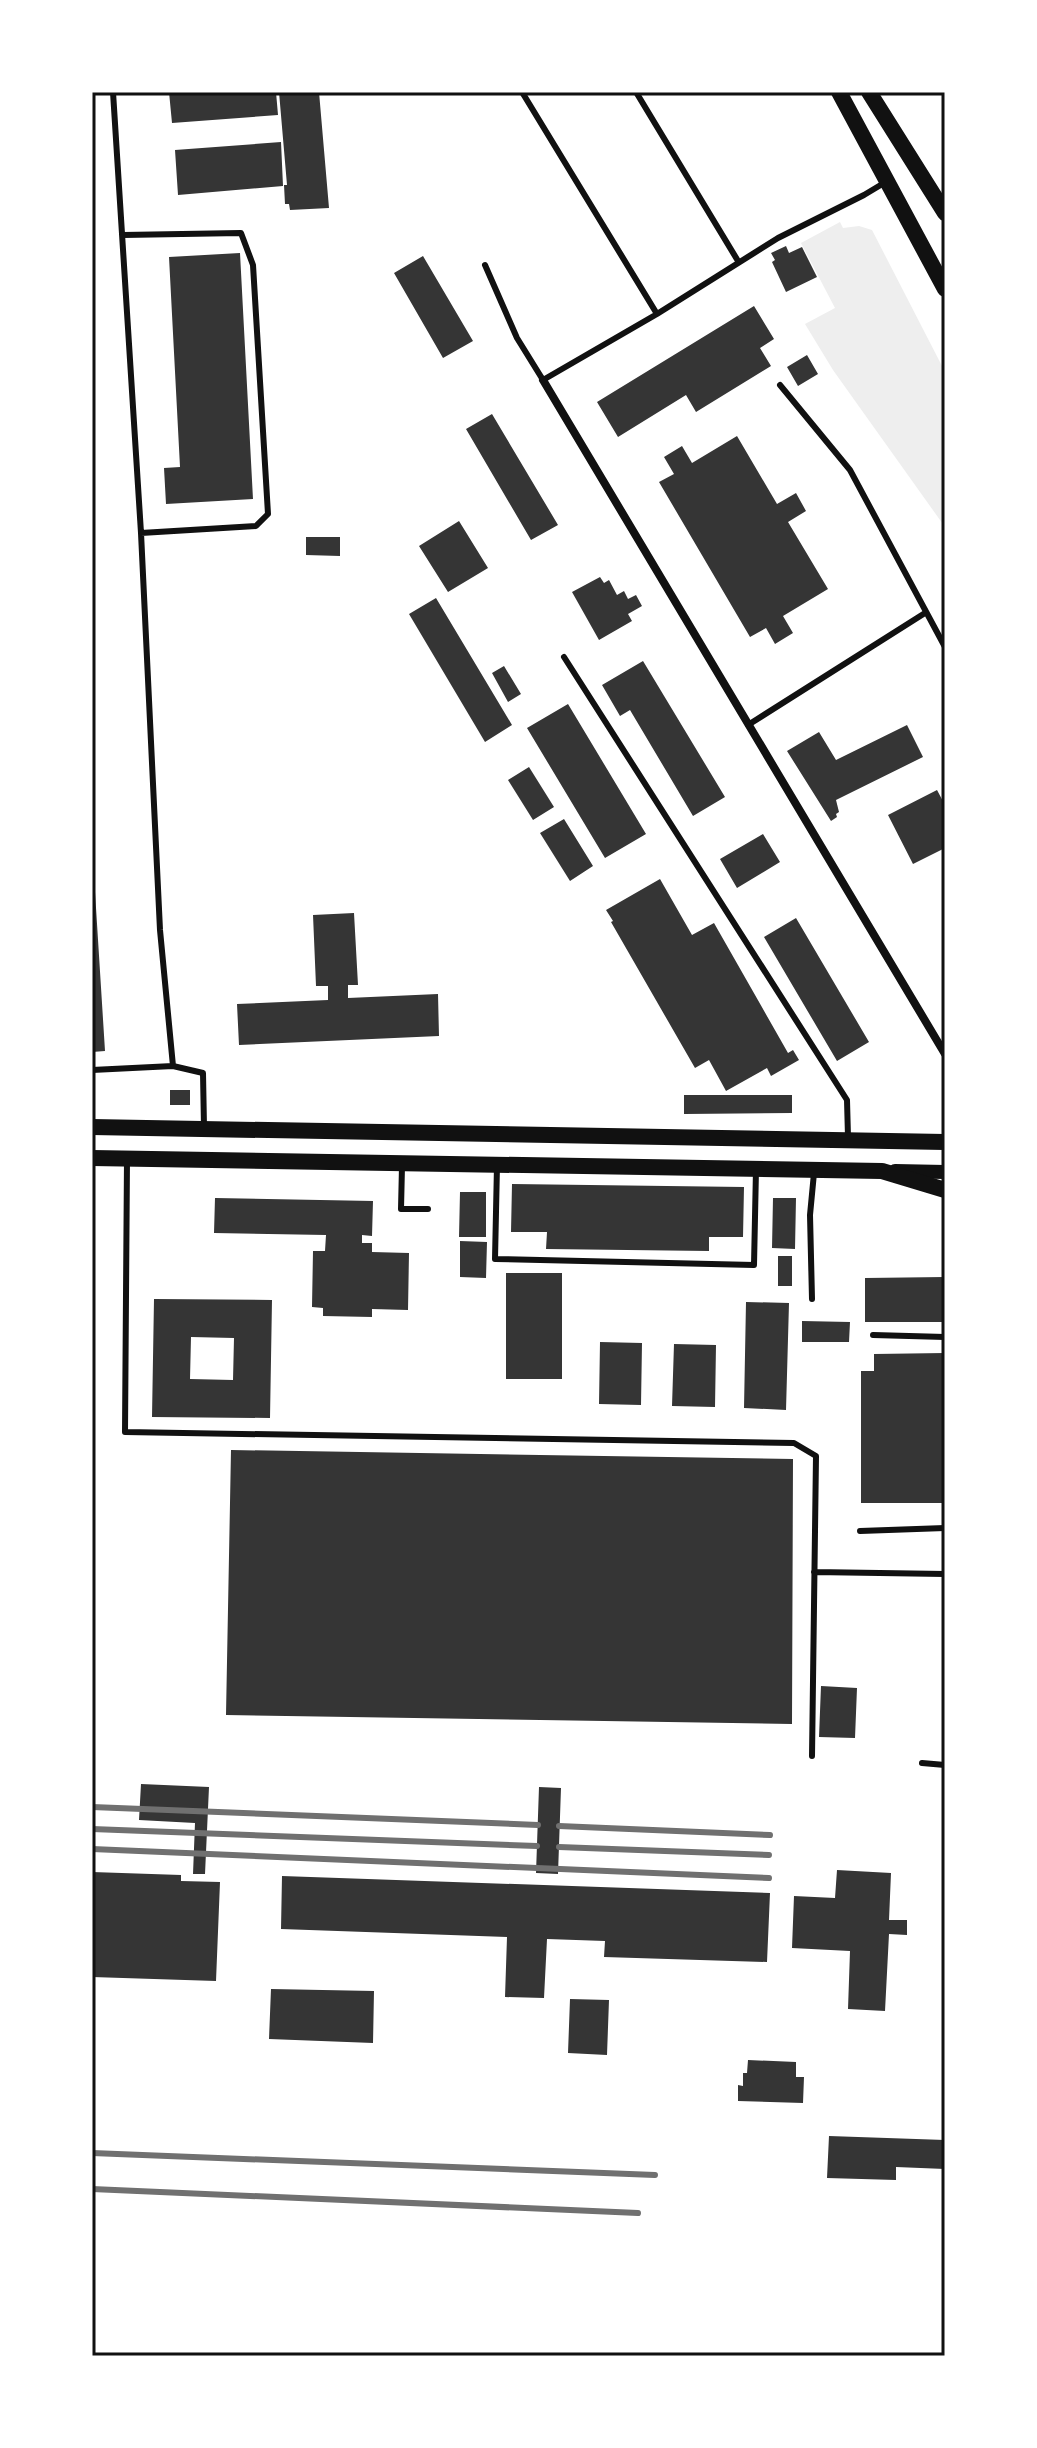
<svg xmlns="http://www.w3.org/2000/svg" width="1037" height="2448" viewBox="0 0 1037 2448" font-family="'Source Sans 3',sans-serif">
  <rect width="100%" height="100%" fill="#fff"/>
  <path fill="#eee" d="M840,222L843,228L859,226L872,230L942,366L945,381V527L833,370L805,324L835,308L801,243Z"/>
  <path fill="#353535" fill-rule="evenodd" d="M169,92H276L278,115L172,123Z
    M279,92H319L329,208L290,210L289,204H285L284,185H287Z
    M281,142L283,186L178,195L175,150Z
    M786,246L789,253L802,247L817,277L786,292L772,262L775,260L771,253Z
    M240,253L253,499L166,504L164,468L180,467L169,257Z
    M423,256L473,341L443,358L394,273Z
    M754,306L774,339L760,348L771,366L696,412L686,395L618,437L597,402Z
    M807,355L818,374L798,386L787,367Z
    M492,414L558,525L531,540L466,429Z
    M737,436L777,504L796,493L806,511L788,522L828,589L783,616L793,633L775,644L766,628L750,637L659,482L674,474L664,457L682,446L692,463Z
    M459,521L488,568L448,592L419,546Z
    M306,537H340V556L306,555Z
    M600,577L604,583L609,580L617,595L624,591L628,599L636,595L642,606L628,614L632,621L599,640L572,592Z
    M436,598L512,725L485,742L409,614Z
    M643,661L725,797L693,816L630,710L620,716L602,685Z
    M504,666L521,694L508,702L492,673Z
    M568,704L646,834L605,858L527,728Z
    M907,725L923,757L836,800L839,812L836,814L837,817L831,821L787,751L819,732L836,760Z
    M529,767L554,807L533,820L508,780Z
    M937,790L945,805V848L913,864L888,815Z
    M564,819L593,866L570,881L540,833Z
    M763,834L780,862L737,888L720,859Z
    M92,876H94L105,1051L92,1052Z
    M660,879L692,935L714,923L788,1053L793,1050L799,1060L771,1076L767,1068L726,1091L709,1060L695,1068L611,922L613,921L606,910Z
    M354,913L358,985H348V998L438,994L439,1036L239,1045L237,1004L328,1000V986H316L313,915Z
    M796,918L869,1042L837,1061L764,937Z
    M170,1090H190V1105H170Z
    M684,1095H792V1113L684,1114Z
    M512,1184L744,1187L743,1237H709V1251L546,1249L547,1232H511Z
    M460,1192H486V1237H459Z
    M215,1198L373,1201L372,1236L362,1235V1243H372V1252L409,1253L408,1310L372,1309V1317L323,1316V1308L312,1307L313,1251H325L326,1235L214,1233Z
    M773,1198H796L795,1249L772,1248Z
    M460,1241L487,1242L486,1278L460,1277Z
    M778,1256H792V1286H778Z
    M506,1273H562V1379H506Z
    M945,1277V1322H865V1278Z
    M154,1299L272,1300L270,1418L152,1417ZM191,1337L234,1338L233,1380L190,1379Z
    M746,1302L789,1303L786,1410L744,1408Z
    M802,1321L850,1322L849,1342H802Z
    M600,1342L642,1343L641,1405L599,1404Z
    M674,1344L716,1345L715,1407L672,1406Z
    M945,1353V1503H861V1371H874V1354Z
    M231,1450L793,1459L792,1724L226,1715Z
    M821,1686L857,1688L855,1738L819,1737Z
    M141,1784L209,1787L205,1874H193L195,1823L139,1820Z
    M539,1787L561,1788L558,1874L536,1873Z
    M837,1870L891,1873L889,1920H907V1935L889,1934L885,2011L848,2009L850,1951L792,1948L794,1896L835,1898Z
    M92,1872L181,1875V1881L220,1882L216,1981L92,1977Z
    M282,1876L770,1893L767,1962L604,1957L605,1941L547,1939L544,1998L505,1997L507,1937L281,1929Z
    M271,1989L374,1991L373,2043L269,2039Z
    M570,1999L609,2000L607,2055L568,2053Z
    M748,2060L796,2062V2077H804L803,2103L738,2101V2085L743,2086V2073H747Z
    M829,2136L945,2140V2169L896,2167V2180L827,2178Z"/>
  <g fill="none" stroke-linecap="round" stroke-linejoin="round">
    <path stroke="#111" stroke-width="6" d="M522,92L657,314
      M636,92L738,261
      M123,235L241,233L253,265L268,514L256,526L141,533
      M485,265L517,338L543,380L657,314L778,238L864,195L884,183
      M780,385L850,470L945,647
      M564,657L847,1100L848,1137
      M748,725L925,613
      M173,1066L203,1073L204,1127
      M92,1070L173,1066L160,930L141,533L113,92
      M127,1159L125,1432L794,1443L816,1456L812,1756
      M497,1165L495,1259L754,1265L756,1169
      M402,1166L401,1209H428
      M812,1299L810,1215L814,1173
      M873,1335L945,1337
      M860,1531L945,1528
      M814,1572L945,1574
      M922,1763L945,1765"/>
    <path stroke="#111" stroke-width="8" d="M543,380L945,1054"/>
    <path stroke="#111" stroke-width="14" d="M895,1171L945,1172"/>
    <path stroke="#111" stroke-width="16" d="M839,92L945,289
      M869,92L945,213
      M92,1127L945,1142
      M92,1158L882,1171L945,1190"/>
    <path stroke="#707070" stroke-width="6" d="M92,1807L538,1825
      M559,1826L770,1835
      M92,1829L537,1846
      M559,1847L769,1855
      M92,1849L769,1878
      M92,2153L655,2175
      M92,2189L638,2213"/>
  </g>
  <rect width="1037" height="2448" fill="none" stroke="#ffffff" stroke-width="188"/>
  <rect x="94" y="94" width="849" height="2260" fill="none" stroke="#111" stroke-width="3"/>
</svg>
